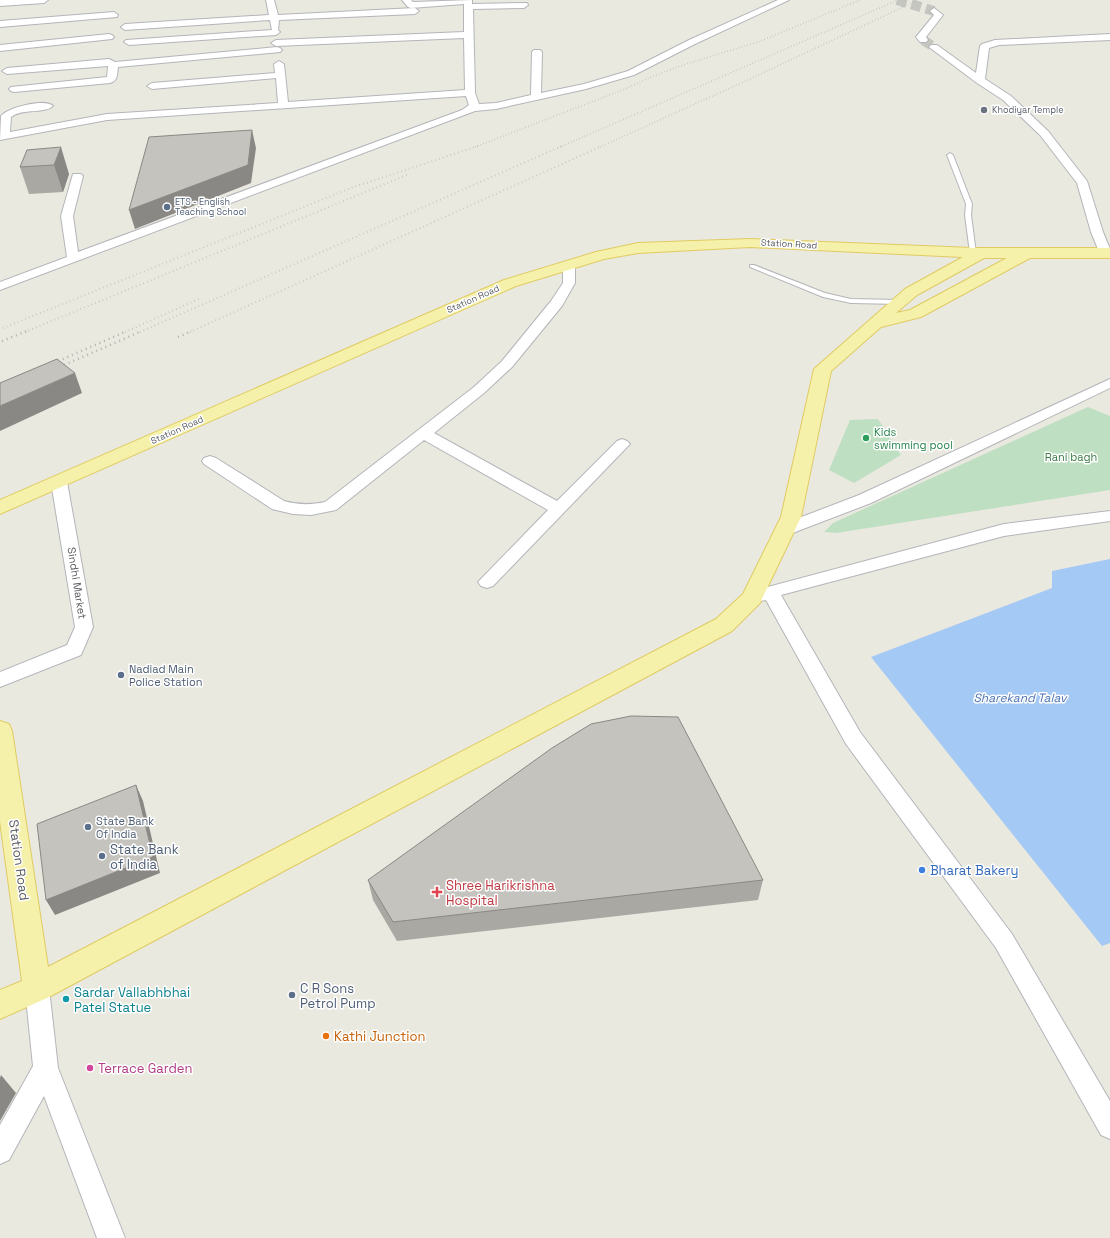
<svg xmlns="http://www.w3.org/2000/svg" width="1110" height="1238" viewBox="0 0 1110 1238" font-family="'Space Grotesk',sans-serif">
  <rect width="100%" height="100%" fill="#eae9e0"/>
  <path fill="#bfdfc2" d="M1088,407L1110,416V490L836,533L824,532L833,523Z
    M878,419L901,455L854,483L829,470L850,420Z"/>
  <path fill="#a5c9f5" d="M1110,559V943L1102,946L871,657L1052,588V571Z"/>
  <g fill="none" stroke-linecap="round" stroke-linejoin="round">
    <path stroke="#c6c6c0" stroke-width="10" stroke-dasharray="10 5" stroke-linecap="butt" d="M897,0L934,11
      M923,40L934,47"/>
    <defs>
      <path id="service" d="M950,153L953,155L972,204L971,215L976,253L973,255L970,253L965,215L966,204L947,155Z
        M750,265H754L825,293L851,299L900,300L903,302L900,304L851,303L823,297L750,267Z"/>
      <path id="minor" d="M0,0H48L44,3L0,6Z
        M266,0H274L278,15L415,8L419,11L415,14L279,20L278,30L280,32L276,35L129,45L124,42L126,40L272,30L270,20L125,30L121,27L125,24L269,15Z
        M402,0H411L413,2L472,0V4L527,3L528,5L524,8L473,9L475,93L479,104L496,103L531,95L532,52L534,50H540L542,52L541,93L584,84L628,71L689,40L778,0H789L695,44L634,75L586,89L496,109L475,111L0,290V282L67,257L61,216L73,174H81L83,176L73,216L78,252L462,110L469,105L466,96L107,120L0,140L1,116C8,107 46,98 53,106C45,114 23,108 11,117L10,132L107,114L278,103L276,78L152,89L147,86L152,83L275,73L274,64L279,61L284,64L288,102L465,90L464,38L276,46L271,43L276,40L464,32V4L411,8L408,7Z
        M934,8L943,15L926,37L928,40L926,42H920L916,37L934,15L930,11Z
        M114,12L118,15L117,17L0,27V21Z
        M109,34L112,35L114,37L112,39L0,51V45Z
        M1110,34V40L999,45L989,48L985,79L1011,96L1048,131L1087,181L1103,232L1110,249V257H1102L1100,254L1091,232L1077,183L1040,135L1003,100L977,83L929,47L931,45H937L976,73L980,46L982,44L995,40Z
        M277,47L280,48L282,50L280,52L118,67C117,74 118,81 110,83L14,92L11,91L9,89L11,87L107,77L108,66L7,74L2,71L7,68L109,59L115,62Z
        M569,261L573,262L575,265V283L562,306L512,367L484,393L434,433L557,501L617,441L622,439L627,441L630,444L493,586L487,588L481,586L478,582L548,510L424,440L336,510L311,515L293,514L272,509L204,464L202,461L204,458L210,456L216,458L284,501C298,505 311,505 325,502L474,387L502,361L551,301L563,283V265L565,262Z
        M1110,379V388L871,503L790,534L784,536L778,534L776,530L778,526L859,495Z
        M59,477L65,478L67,482L93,627L81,655L0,687V672L67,645L75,627L51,482L53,478Z
        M1110,511V521L1004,536L781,595L860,732L1012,934L1110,1101V1139L1101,1135L996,948L846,744L766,600L760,601L754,599L751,595L754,591L760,589L1004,524Z
        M37,977L45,980L49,988L58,1068L125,1238H97L44,1096L9,1160L0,1164V1125L33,1066L25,988L29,980Z"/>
      <path id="primary" d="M750,239L973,248H1110V258H1030L921,317L881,327L831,371L801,517L760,603L732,631L47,998L0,1019V990L22,981L0,821V721L9,724L12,731L48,967L716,619L743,594L781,517L814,369L905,289L963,257L750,247L638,253L604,259L516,286L0,514V500L504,280L596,252L638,243ZM984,258H1007L910,310L896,313L917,295Z"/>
    </defs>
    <use href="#service" stroke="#b3b5b9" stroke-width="2"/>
    <use href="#minor" stroke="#b3b5b9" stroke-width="2"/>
    <use href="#primary" stroke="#e0cb63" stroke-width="2"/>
    <use href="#service" fill="#fff" fill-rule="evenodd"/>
    <use href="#minor" fill="#fff" fill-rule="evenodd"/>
    <use href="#primary" fill="#f5f1aa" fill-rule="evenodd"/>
    <path stroke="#b0b1b1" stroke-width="1.5" stroke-dasharray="0.5 2.5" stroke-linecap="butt" d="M475,147L625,89L653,76L686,64L758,42L860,0
      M560,147L898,0
      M600,147L750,79L918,0"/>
    <path stroke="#b0b1b1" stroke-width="2" stroke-dasharray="0.5 3.5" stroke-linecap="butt" d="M3,328L351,188L478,146
      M25,332L409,174
      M125,332L201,298
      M140,332L562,146
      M190,332L602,146"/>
    <path stroke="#b0b1b1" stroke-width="2.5" stroke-dasharray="1 4" stroke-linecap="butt" d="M178,337L192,331
      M2,341L27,331
      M49,365L127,331
      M55,369L142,331"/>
  </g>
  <path fill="#a9a8a3" d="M27,150L69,174L63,192L29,194L20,167Z
    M368,880H763L758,900L397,941L373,900Z"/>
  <path fill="#8a8884" d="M252,130L256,148L251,183L135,229L129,210Z
    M61,147L69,174L63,192L54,165Z
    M75,373L82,393L0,431V406Z
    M136,785L143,801L160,873L55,915L46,900Z
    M1,1075L16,1093L0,1121V1078Z"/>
  <path fill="#c5c3bd" stroke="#8a8884" d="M252,130L248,165L129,210L149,137Z
    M61,147L54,165L20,167L27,150Z
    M57,359L75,373L0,406V383Z
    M631,716L678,717L763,880L393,922L368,880L552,748L591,724Z
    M136,785L153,857L46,900L37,824Z"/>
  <circle fill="#6b7280" stroke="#fff" stroke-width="1.5" cx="984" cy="110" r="4"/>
  <g fill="#5c6f8a" stroke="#fff" stroke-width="1.5">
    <circle cx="167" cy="207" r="4"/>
    <circle cx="121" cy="675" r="4"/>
    <circle cx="88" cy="827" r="4"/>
    <circle cx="102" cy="856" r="4"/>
    <circle cx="292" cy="995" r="4"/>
  </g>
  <circle fill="#2e9e5b" stroke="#fff" stroke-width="1.5" cx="866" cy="438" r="4"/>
  <circle fill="#3f7fe0" stroke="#fff" stroke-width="1.5" cx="922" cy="870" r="4"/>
  <path fill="#e0444e" stroke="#fff" stroke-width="1.5" d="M435 886h4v4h4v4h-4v4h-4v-4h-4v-4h4z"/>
  <circle fill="#0f9aa8" stroke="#fff" stroke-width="1.5" cx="66" cy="999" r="4"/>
  <circle fill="#e8710a" stroke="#fff" stroke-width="1.5" cx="326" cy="1036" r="4"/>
  <circle fill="#d1479c" stroke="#fff" stroke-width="1.5" cx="90" cy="1068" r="4"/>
  <g text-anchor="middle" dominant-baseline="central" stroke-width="3" stroke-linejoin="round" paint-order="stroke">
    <g font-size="9" fill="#5b616d" stroke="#fff" text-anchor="start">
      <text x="992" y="110">Khodiyar Temple</text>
    </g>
    <g font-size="9" fill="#4e5e75" stroke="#fff" text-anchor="start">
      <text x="175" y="202">ETS - English<tspan x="175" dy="10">Teaching School</tspan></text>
    </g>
    <g font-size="9" fill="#595b5f" stroke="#fff">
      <text transform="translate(789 244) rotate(3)">Station Road</text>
      <text transform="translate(473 299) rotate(-24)">Station Road</text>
      <text transform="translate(177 430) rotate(-24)">Station Road</text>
    </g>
    <g font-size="11" fill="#27864d" stroke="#fff" text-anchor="start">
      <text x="874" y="432">Kids<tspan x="874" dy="13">swimming pool</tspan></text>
    </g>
    <g font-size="11" fill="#3c7b46" stroke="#fff">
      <text x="1071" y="457">Rani bagh</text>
    </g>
    <g font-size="11" fill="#595b5f" stroke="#fff">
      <text transform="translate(77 583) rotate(81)">Sindhi Market</text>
    </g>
    <g font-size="11" fill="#4e5e75" stroke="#fff" text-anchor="start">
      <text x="129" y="669">Nadiad Main<tspan x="129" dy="13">Police Station</tspan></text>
      <text x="96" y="821">State Bank<tspan x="96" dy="13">Of India</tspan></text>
    </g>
    <g font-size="12" font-style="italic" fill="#4c73b4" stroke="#fff">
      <text x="1020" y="698">Sharekand Talav</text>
    </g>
    <g font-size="13" fill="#4e5e75" stroke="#fff" text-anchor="start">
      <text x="110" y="849">State Bank<tspan x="110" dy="15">of India</tspan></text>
      <text x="300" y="988">C R Sons<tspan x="300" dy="15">Petrol Pump</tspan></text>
    </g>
    <g font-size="13" fill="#595b5f" stroke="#fff">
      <text transform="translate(19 860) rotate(82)">Station Road</text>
    </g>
    <g font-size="13" fill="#366cbe" stroke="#fff" text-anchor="start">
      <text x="930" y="870">Bharat Bakery</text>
    </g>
    <g font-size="13" fill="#be3a42" stroke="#fff" text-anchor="start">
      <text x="446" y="885">Shree Harikrishna<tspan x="446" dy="15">Hospital</tspan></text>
    </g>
    <g font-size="13" fill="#0d838f" stroke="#fff" text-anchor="start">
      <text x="74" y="992">Sardar Vallabhbhai<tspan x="74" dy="15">Patel Statue</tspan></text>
    </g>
    <g font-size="13" fill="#c56008" stroke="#fff" text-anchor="start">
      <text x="334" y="1036">Kathi Junction</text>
    </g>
    <g font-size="13" fill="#b23c85" stroke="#fff" text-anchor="start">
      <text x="98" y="1068">Terrace Garden</text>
    </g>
  </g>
</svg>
